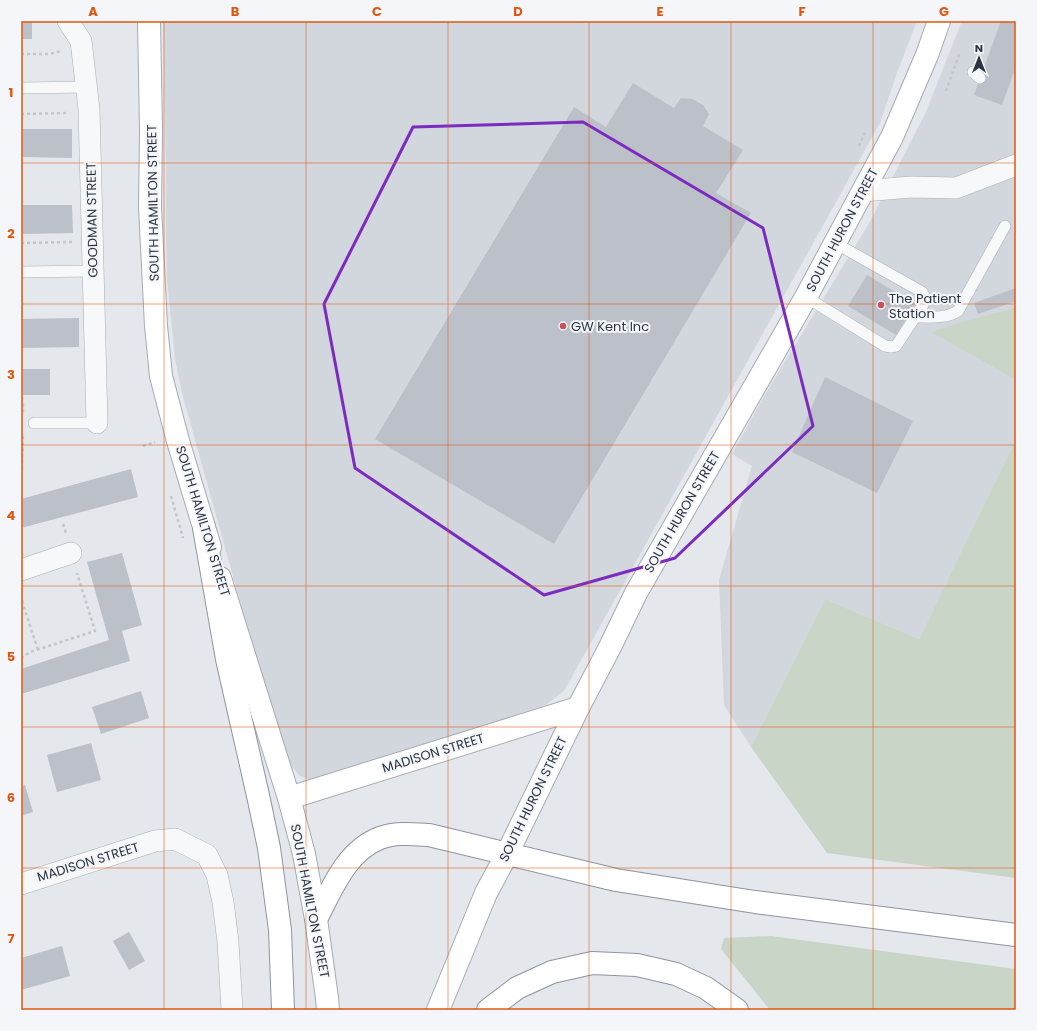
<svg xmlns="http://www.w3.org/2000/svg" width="1037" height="1031" viewBox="0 0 1037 1031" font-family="Poppins,sans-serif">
  <rect width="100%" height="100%" fill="#e4e7eb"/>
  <path fill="#d2d6dd" d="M163,21H917L898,70L880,123L564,691L547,704L513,719L311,780L300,776L293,768L287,758L275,727L182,393L175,359L167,278L166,239V157Z
    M962,21H1016V307L932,332L1016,380V439L919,639L825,599L751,747L724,705L719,580L752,466L732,454L763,398L871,220L925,114Z"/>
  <path fill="#c9d5c6" d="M1016,307V380L931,332C959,322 988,316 1016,307Z
    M1016,439V878L827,853L751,747L825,599L919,639Z
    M771,936L1016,969V1010H770L721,949L724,938Z"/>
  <path fill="#bcc0c8" d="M21,21H32V39H21Z
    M1001,21H1016V66L1002,105L974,95Z
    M633,83L674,108L681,98L692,99L703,105L709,114L703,126L743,150L716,193L751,213L554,544L375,439L574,107L606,127Z
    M21,129H72V158L21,157Z
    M21,205H72L73,233L21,234Z
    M867,275L915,304L896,335L848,306Z
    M1016,288V301L978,314L974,303Z
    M79,318V347L21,348V319Z
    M21,369H50V395H21Z
    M825,377L913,421L877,493L792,452Z
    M131,469L138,497L21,528V499Z
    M122,553L142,625L122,631L130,661L21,694V669L109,640L87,562Z
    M141,691L149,718L101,734L92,707Z
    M91,743L101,780L57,792L47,755Z
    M25,785L33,812L21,816V787Z
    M129,932L145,961L129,970L113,941Z
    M62,946L70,976L21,990V958Z"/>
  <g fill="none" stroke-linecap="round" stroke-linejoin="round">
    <defs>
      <path id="lane" d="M973,72L980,78
        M21,88L87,87
        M21,272L93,271
        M806,297L885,346L891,347L896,346L923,305L925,297L922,292L835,243
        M916,317C930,317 945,319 958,311L1005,226
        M34,423H97"/>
      <path id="street" d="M68,21L81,41L89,109L97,423
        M863,191L911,187L956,188L1016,165
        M21,570L71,553
        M21,884L155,841L175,839L207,855L217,875L223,902L228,942L232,1010"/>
      <path id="secondary" d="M289,798L578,708"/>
      <path id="primary" d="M149,21L151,130L150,207L156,326L161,376L178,441L210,547
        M220,578L289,798L304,854L316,919L327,998L328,1010
        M438,1010L486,893L507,854L578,708L610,647L636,593L806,297L892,137L927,55L939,21"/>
      <path id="highway" d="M204,528L227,659L259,800L269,848L280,930L283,1010
        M316,919C332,889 346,851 380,838C395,832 413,834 429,835L616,880L755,902L1016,935
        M488,1010L517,988L552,972L592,963L637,965L676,974L706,988L737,1010"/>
    </defs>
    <use href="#lane" stroke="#a9aeb5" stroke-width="12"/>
    <use href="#street" stroke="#a9aeb5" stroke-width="22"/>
    <use href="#secondary" stroke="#a9aeb5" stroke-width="24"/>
    <use href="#primary" stroke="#a4abb7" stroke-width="24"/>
    <use href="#highway" stroke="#8c94a1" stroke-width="24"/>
    <path stroke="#c2c5ca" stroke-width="2.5" stroke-dasharray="3 3" stroke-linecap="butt" d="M21,54H49L62,51
      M946,91L960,52
      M21,114L69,113
      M859,146L865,133
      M21,243L72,242
      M21,398L23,403V412
      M143,446L155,442
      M21,469L22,465L23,433
      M171,496L183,538
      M63,524L66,533
      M22,601L38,650
      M21,658L30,652L95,631L77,573"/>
    <use href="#lane" stroke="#f7f8fa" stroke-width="11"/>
    <use href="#street" stroke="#f7f8fa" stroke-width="21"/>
    <use href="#secondary" stroke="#fff" stroke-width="22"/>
    <use href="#primary" stroke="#fff" stroke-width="22"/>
    <use href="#highway" stroke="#fff" stroke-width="22"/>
  </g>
  <path fill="none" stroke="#7b2cbf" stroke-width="3" stroke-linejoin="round" d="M583,122L763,228L813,426L675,558L544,595L355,468L324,304L413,127Z"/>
  <path fill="none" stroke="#df570f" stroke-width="1" stroke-opacity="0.55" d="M164,21V1010M306,21V1010M448,21V1010M589,21V1010M731,21V1010M873,21V1010M21,163H1016M21,304H1016M21,445H1016M21,586H1016M21,727H1016M21,868H1016"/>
  <g fill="#c9515e" stroke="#f4f6f9" stroke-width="1.5">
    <circle cx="881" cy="305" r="4"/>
    <circle cx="563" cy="326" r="4"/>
  </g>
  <g text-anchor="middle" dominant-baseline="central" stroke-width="4" stroke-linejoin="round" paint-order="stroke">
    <g font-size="13" fill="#2c3443" stroke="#f4f6f9">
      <text transform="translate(153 203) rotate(-91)">SOUTH HAMILTON STREET</text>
      <text transform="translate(92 220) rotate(-91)">GOODMAN STREET</text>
      <text transform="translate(842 230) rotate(-62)">SOUTH HURON STREET</text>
      <text transform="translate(682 512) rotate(-60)">SOUTH HURON STREET</text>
      <text transform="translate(203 521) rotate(73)">SOUTH HAMILTON STREET</text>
      <text transform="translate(433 753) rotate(-17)">MADISON STREET</text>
      <text transform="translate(533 799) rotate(-64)">SOUTH HURON STREET</text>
      <text transform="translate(88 862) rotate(-17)">MADISON STREET</text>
      <text transform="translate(310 901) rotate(79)">SOUTH HAMILTON STREET</text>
    </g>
    <g font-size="13" fill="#2c3443" stroke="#f4f6f9" text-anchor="start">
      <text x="889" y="298">The Patient<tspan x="889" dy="15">Station</tspan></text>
      <text x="571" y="326">GW Kent Inc</text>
    </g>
  </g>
  <rect width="1037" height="1031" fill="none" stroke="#f4f6f9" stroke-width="44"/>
  <g transform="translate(979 58)" stroke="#f4f6f9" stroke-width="3" paint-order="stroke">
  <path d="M0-3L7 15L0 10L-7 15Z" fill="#2c3443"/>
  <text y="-6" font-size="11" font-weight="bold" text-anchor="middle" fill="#2c3443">N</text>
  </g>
  <rect x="22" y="22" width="993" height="987" fill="none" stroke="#df570f" stroke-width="1.5"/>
  <g font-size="13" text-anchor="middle" font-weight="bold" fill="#df570f">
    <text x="93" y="16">A</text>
    <text x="235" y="16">B</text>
    <text x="377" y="16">C</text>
    <text x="518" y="16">D</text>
    <text x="660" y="16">E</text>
    <text x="802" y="16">F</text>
    <text x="944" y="16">G</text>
    <text x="11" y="97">1</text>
    <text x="11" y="238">2</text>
    <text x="11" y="379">3</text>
    <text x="11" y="520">4</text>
    <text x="11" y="661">5</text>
    <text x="11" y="802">6</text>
    <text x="11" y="943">7</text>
  </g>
</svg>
